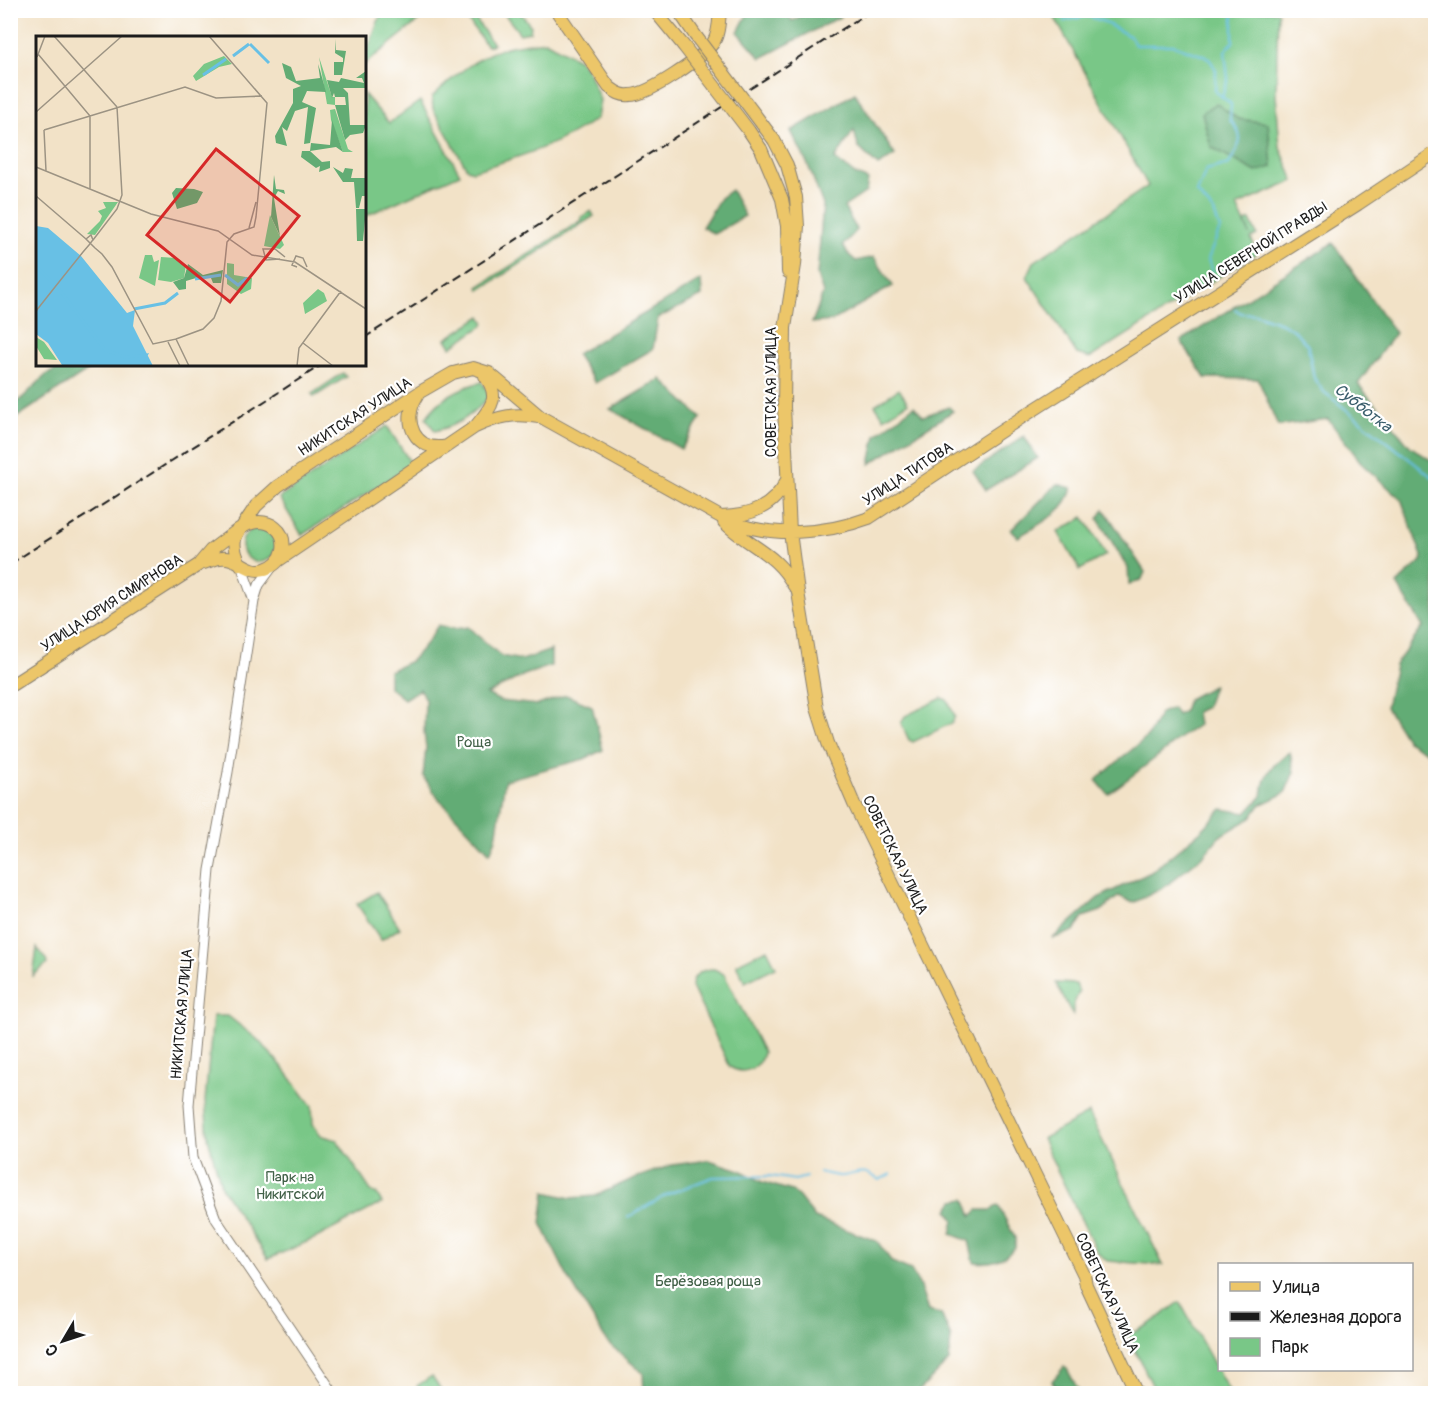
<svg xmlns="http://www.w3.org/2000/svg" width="1446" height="1404" viewBox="0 0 1446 1404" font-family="Pangolin,sans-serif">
  <rect width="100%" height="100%" fill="#fff"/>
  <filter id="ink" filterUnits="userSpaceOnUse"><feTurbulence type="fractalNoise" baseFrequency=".0167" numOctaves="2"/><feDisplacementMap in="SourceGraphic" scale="12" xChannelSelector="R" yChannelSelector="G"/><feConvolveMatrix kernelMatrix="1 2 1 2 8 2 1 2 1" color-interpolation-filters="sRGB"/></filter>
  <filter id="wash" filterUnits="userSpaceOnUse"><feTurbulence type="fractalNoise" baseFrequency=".008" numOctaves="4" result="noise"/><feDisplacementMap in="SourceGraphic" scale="24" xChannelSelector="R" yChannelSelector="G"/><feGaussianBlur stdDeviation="1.35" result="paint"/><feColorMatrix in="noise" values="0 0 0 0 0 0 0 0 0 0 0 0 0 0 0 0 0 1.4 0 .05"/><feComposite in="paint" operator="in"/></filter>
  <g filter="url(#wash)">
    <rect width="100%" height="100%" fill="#f2e2c7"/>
    <path fill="#79c787" stroke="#4a7252" stroke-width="1.5" d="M382,11H431L365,64V57Z
      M461,11H470L493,44L487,46Z
      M502,11H519L531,26L530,32L520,34Z
      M1051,11H1278L1276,94L1280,147L1294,181L1237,206L1250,235L1245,222L1250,220L1257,235L1251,238L1257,253L1090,358L1077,354L1027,277L1034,262L1148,186Z
      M545,41L580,60L588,71L600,100L597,118C561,145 516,158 473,171L467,169L433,109L432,97C453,77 478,55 507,47C519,44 532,43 545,41Z
      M364,94L389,123L420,101L460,174L365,216Z
      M591,211L594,216L480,290L478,287L582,220L581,217Z
      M481,316L485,323L484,325L451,347L446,339Z
      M343,373L346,377L314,397L312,394Z
      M482,382L490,396C474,414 459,425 435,431L426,418C440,398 458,388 482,382Z
      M899,389L908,403L884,418L875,405Z
      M387,426L412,465L302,535L279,498Z
      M1084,517L1106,555L1080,570L1058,532Z
      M242 545a17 17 0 1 1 34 0a17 17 0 1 1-34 0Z
      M942,698L947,700L955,716L952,723L913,742L909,740L901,723L905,716Z
      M377,892L400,928L381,940L357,904Z
      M37,948L46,960L47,964L33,976Z
      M767,949L776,967L745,982L736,964Z
      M714,969L724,974L763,1052C761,1068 744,1076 730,1067L692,987C692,974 702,969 714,969Z
      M1056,983L1076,984L1079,992L1073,1006V1016Z
      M213,1016H228L257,1039L281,1065L312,1106L313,1124L320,1135L337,1140L371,1191L377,1194L382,1203L318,1237L268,1259L222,1189L208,1138L205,1101Z
      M1089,1113L1163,1265L1107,1261L1097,1252L1042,1139Z
      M1180,1302L1230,1393H1156L1128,1335L1148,1325Z
      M432,1376L443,1393H423L417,1386Z"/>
    <path fill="#62ac74" stroke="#3f6448" stroke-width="1.5" d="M749,11H786L792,21L810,11H837L840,17L761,58L738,32Z
      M855,93L895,155L878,166L858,147L854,130L835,159L855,174L868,180L866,192L844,207L857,230L843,245L848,254L856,261L874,257L893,286L832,321L812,323L823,293L817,275L823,205L808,165L791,131Z
      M1216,103L1238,119L1268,123L1272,167L1256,172L1211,147L1202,113Z
      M731,190L745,216L714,234L702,227L720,198Z
      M1333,243L1395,333L1358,384L1410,446L1435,463V757L1407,741L1386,707L1395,665L1423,627L1397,584L1423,559L1401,499L1363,465L1328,419L1278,426L1258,379L1205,378L1181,341Z
      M701,280L702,296L658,318L653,349L595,383L576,354Z
      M66,364L101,365L93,367L11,421V406L20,400L46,375Z
      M661,379L701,418L681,449L610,409Z
      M914,406L923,416L949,407L953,411L870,464L876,435Z
      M1024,436L1038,458L986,490L973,471Z
      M1057,484L1072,488C1066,513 1039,524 1018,537L1011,530Z
      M1104,509L1145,572L1141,581L1129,584L1128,568L1098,519Z
      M438,625L454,629L468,627L501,656L522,660L551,650V666L524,675L487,694L500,701L538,705L566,695L592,706L603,750L584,759L505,780L496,839L490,853L438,798L423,776L426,747L424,733L425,700L420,689L404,699L389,687V671L411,661L428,641Z
      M1213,686L1206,707L1196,712L1198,725L1174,742L1166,750L1108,794L1096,780L1148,736L1160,713L1173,708L1177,715L1184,711L1188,699Z
      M1290,752L1294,772L1285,793L1260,805L1251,818L1219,837L1204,855L1163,888L1133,903L1119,896L1101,911L1083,917L1074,931L1052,939L1098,898L1151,872L1202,830L1222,809L1246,813L1262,796C1264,771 1271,767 1290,752Z
      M709,1160L740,1170L762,1182L792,1191L799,1197L815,1218L877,1241L892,1262L911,1270L919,1284L928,1311L941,1314L951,1337L949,1361L917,1393H644L643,1373L607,1342L566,1274L541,1223L545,1192L571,1198L595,1196L630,1180L672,1165Z
      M965,1199L972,1216L978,1210H991L998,1205L1015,1238V1248C1002,1261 991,1264 974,1262L969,1241L951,1234L954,1220L948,1210L954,1201Z
      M1064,1367L1067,1369L1080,1393H1067L1064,1387L1055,1386L1052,1381Z"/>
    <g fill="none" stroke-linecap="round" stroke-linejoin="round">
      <path stroke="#68c0e5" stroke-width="2" d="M1064,21L1087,16L1102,21L1131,37L1135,45H1174L1209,58L1216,70L1215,91L1231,104L1230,120C1247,139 1239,144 1229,164L1206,170L1197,193L1214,212L1220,229L1208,259L1212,272
        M1222,97L1228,79L1225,51L1233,42V10
        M1235,309L1241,313L1256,314L1284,324L1296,332L1308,346L1314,378L1324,392L1436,480
        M819,1172C826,1173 836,1177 843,1176C861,1173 862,1168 879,1180L891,1174
        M628,1217L668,1194L713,1177L770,1176L795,1180L806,1177"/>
    </g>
  </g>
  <g filter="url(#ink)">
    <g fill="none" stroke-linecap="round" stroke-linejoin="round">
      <defs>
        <path id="minor" d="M241,565L254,601
          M273,566L259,585L254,601L228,772L210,870L189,1105L193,1158L216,1219L334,1394"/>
        <path id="major" d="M556,10L609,87C616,92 621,96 630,95C649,95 702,58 713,43C719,34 719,21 720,10
          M654,10L683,45
          M678,10L695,35
          M774,140L787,165L796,197L798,226L795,265L785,328L784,407L790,532L798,592L817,708L828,743L854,804L1084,1275L1086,1285L1137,1394
          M761,149L782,199L787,226L788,272
          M417,396C401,421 415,453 447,446
          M476,426C491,407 501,398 485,376
          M721,517C750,516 773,508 787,480
          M724,522C750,548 776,552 794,586
          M242,527L256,506L278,486L420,392L453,373L473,368L489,373L541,417L728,521C771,538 826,534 869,518L1021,418L1358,204L1436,152
          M279,560L475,427C500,416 513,413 539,417
          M200,563L211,550L239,529
          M10,686L200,564C210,562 219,555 231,559C244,563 250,573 265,569C274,566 281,560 283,550C290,508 212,514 241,565"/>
      </defs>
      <use href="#minor" stroke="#877f72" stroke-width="11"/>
      <use href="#major" stroke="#877f72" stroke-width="14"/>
      <use href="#minor" stroke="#fff" stroke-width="9"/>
      <use href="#major" stroke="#ecc669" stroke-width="12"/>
      <path stroke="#1c1c1c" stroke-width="2" stroke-dasharray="9 4.5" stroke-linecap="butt" d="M364,338L872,10
        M10,564L323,364"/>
      <defs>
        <path id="major-bridge" d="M695,35L774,140
          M683,45L749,131L761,149"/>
      </defs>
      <use href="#major-bridge" stroke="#877f72" stroke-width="14" stroke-linecap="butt"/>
      <use href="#major-bridge" stroke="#ecc669" stroke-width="12"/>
    </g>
  </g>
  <g text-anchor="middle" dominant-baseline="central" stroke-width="4.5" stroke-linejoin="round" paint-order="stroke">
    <g font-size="15" fill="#1c1c1c" stroke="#fff">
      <text transform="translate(1251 253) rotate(-32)">УЛИЦА СЕВЕРНОЙ ПРАВДЫ</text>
      <text transform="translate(771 392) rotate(-90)">СОВЕТСКАЯ УЛИЦА</text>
      <text transform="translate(355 417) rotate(-33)">НИКИТСКАЯ УЛИЦА</text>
      <text transform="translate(908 474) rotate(-33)">УЛИЦА ТИТОВА</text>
      <text transform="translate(112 603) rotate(-33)">УЛИЦА ЮРИЯ СМИРНОВА</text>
      <text transform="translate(895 855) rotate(64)">СОВЕТСКАЯ УЛИЦА</text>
      <text transform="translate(182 1014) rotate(-85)">НИКИТСКАЯ УЛИЦА</text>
      <text transform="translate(1107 1293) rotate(65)">СОВЕТСКАЯ УЛИЦА</text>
    </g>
    <g font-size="15" fill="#416047" stroke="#fff">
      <text x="474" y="742">Роща</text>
      <text x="290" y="1177">Парк на<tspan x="290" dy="17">Никитской</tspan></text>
      <text x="708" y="1281">Берёзовая роща</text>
    </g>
    <g font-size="16" font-style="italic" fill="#3a5e6c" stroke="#fff">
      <text transform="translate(1363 408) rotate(38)">Субботка</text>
    </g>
  </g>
  <g transform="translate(36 36)">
    <rect width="330" height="330" fill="#f2e2c7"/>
    <path d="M188,20L196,28L183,31L160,45L157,40L168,28ZM283,21L296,61H299V69L291,68ZM299,73L312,113L317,116H307L295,84L294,74ZM67,166H82L59,199L51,198L64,185L66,180L62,175L70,172ZM234,179L248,209L244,213L228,210ZM109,219H116L118,226L123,224L119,250L103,242ZM125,221L140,222L150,229L148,242L135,246L122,244ZM191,227L198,228V239L216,242L215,253L205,258L191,248ZM282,253L288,257L291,265L269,278L267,267ZM0,301L8,306L21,324L8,323L0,310Z" fill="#79c787"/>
    <path d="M300,3V14L310,15L306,39H298V26H307V22L299,17ZM246,27L255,31L260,45L284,42L282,28L284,34L290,56L271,55L266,66L280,72L274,107L268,108L272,71L259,75L251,95L246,91L251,110L240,107L239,100L257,67V53L265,50L250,42ZM330,35V52H307L312,57L314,89H330L327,97L314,99L309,104L299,69H310L309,61H299L298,57L296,62L291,44L303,46L305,42L328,47L326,42H320ZM296,84L307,116L300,111L274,115L286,126L294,125V132L283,136L284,130L280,132L265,121L266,115H274L275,107L294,109ZM297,131L307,137L309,132L317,133L315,142H330V160H326L323,172H320L318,146H307ZM238,139L240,153L248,154L249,158L242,155L238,162L244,200L235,181ZM140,152L158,153L167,156L161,167L141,173L136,157ZM320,173H330L327,205H321ZM152,228L167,239L187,234L185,247H177L175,242H160L150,245V253L143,254L137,246L148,242Z" fill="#62ac74"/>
    <path d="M0,190L12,192L45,220L91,277L99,274L97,290L117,330L26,329L12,307L0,298Z" fill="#68c0e5"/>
    <path fill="none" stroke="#68c0e5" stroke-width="3" d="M214,8L233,27M197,20L213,8M167,39L190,23M0,230L19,249M189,239L202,249L211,242M159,243L185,239M22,252L69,314L89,321L110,319L102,330M98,273L129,267L142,257"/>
    <path fill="none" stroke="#9c9383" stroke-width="1.5" d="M18,0L81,71M2,18L54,80V153M1,21L9,0M0,76L86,0M8,94L149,51L180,62L226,60M8,94L10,135M0,131L115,178L182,195L216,219L259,226L330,273M0,160L50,203M213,192L220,166M57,204L81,173L86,159L81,71M244,223L230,224L227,213H239L249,221M261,231L256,229L260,220L267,222L271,231M0,275L19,251L47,216L53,209L56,205L57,204L55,199L50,203L59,212L66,218L76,231L117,308L140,303L153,330M140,303L167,293L178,282L185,265L191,206L198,198L218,191L220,181L231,67L173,0M132,306L144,330M267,307L297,330M261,330L263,312L305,255"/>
    <path fill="#d62828" fill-opacity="0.15" stroke="#d62828" stroke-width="3" d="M180,113L263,180L194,266L111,199Z"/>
    <rect width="330" height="330" fill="none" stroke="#1c1c1c" stroke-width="3"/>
  </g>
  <rect width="1446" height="1404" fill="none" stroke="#fff" stroke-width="36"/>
  <rect x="1218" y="1263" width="195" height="108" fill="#ffffff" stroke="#a4a4a4" stroke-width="1.5"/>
  <rect x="1230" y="1282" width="30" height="9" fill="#ecc669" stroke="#a4a4a4" stroke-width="1.5"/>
  <text x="1272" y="1293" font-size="18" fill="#1c1c1c">Улица</text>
  <rect x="1230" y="1312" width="30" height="9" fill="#1c1c1c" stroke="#a4a4a4" stroke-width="1.5"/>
  <text x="1272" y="1323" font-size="18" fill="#1c1c1c">Железная дорога</text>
  <rect x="1230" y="1338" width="30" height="18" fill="#79c787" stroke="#a4a4a4" stroke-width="1.5"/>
  <text x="1272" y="1353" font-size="18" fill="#1c1c1c">Парк</text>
  <g transform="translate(63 1341) rotate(231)" stroke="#ffffff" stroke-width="4.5" paint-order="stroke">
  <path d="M0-4.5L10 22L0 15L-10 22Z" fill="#1c1c1c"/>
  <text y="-9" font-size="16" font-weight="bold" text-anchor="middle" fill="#1c1c1c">С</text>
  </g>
</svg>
